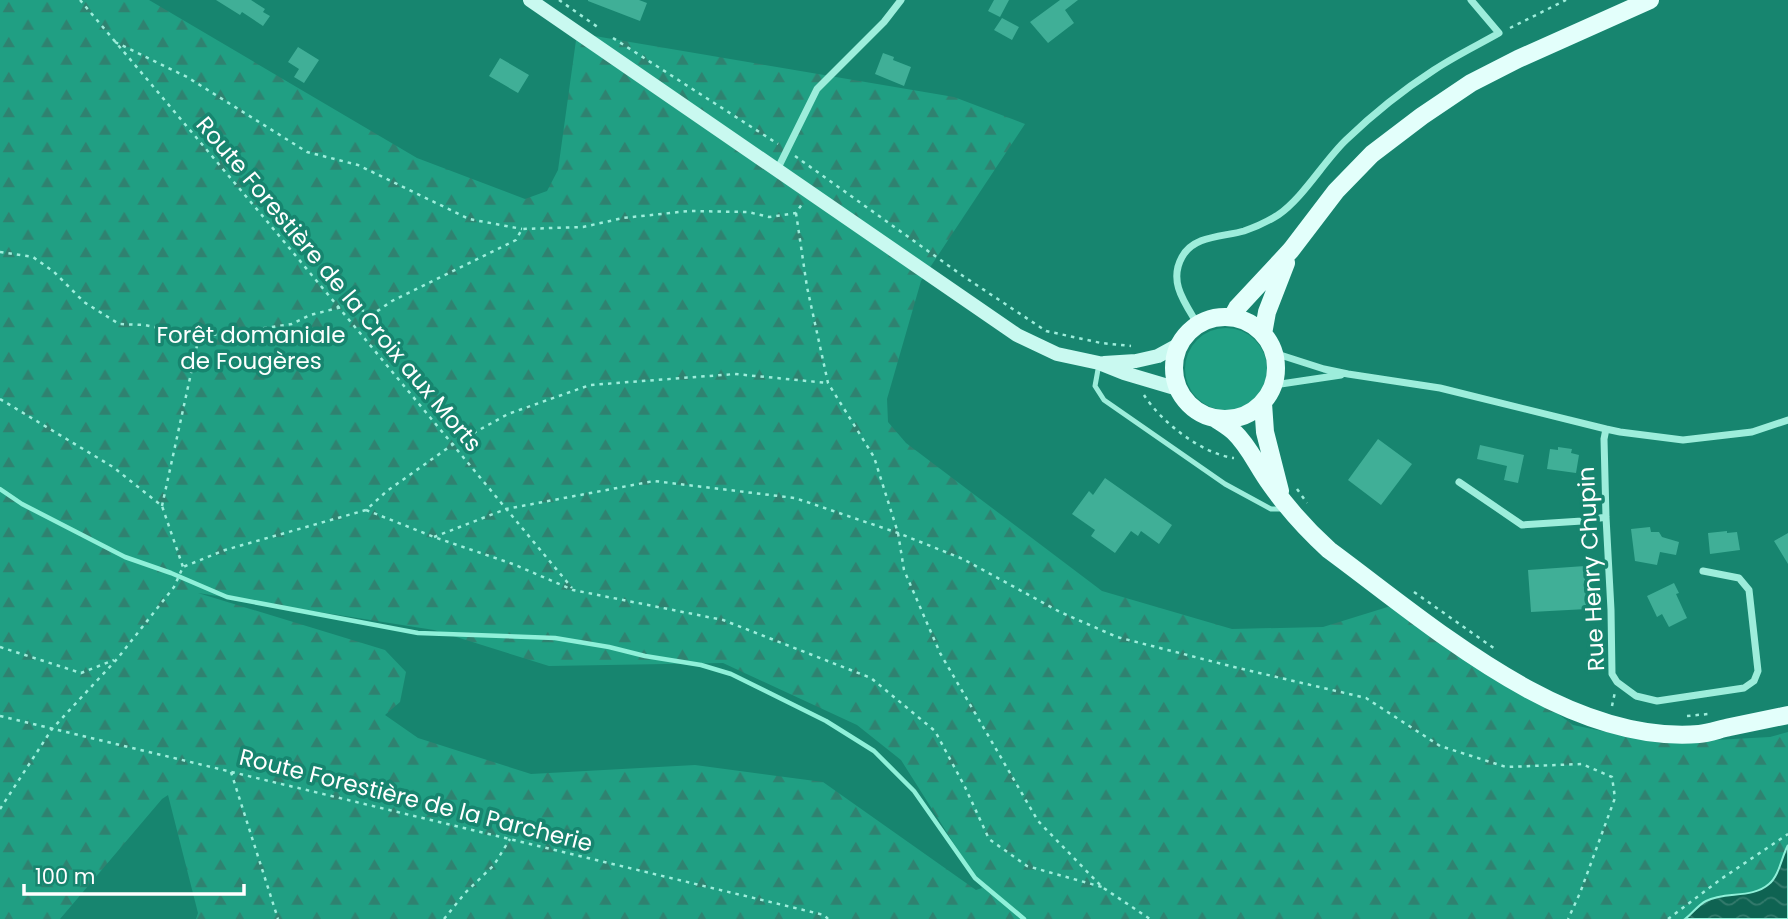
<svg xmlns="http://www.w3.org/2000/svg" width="1788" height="919" viewBox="0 0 1788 919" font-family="Poppins,sans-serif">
  <defs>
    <pattern id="forest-firs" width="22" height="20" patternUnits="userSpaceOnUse" patternTransform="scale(1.75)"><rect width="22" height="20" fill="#209f83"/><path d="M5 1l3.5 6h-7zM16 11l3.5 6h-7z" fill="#2f8270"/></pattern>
    <pattern id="water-waves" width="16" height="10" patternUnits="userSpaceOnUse" patternTransform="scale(1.75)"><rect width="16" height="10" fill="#0f6352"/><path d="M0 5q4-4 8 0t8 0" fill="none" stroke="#337a6c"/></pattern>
  </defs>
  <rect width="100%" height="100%" fill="#17856f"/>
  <path fill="#209f83" d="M1185 369a41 41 0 1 1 82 0a41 41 0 1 1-82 0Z"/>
  <path fill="url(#forest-firs)" fill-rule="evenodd" d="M0,0H149L417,158L525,199L547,191L558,170L577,33L954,97L1025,124L921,281L887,399L888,422L906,443L1102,591L1232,629L1323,627L1407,601L1573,725L1660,743L1770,737L1788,732V845L1771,883L1756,892L1731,894L1704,902L1693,914L1685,919H196L198,913L168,795L162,799L60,919H0ZM198,593L434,630L549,666L723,663L857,725L901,760L982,888L976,890L823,782L695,765L531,774L418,738L385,715L400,702L406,672L385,650Z"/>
  <path fill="url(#water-waves)" stroke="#8ff0d9" stroke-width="2" d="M1788,845V919H1685C1692,914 1698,905 1706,901C1725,891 1752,899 1769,884C1779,876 1782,856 1788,845Z"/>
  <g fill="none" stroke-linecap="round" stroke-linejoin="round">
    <path stroke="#8ff0d9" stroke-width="4.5" d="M0,489L22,504L125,557L171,573L227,597L418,633L555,638L609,647L645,656L701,665L731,674L826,721L874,751L914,791L975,878L1024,919"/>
  </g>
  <path fill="#40af97" d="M216,0H251L265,9L263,12L270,16L263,26L242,12L240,15Z
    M588,0H639L647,3L640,21L588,1Z
    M994,0H1009L1000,17L988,11Z
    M1060,0H1078L1065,10L1074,23L1048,43L1030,22Z
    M1002,18L1019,27L1012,40L994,30Z
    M298,47L319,60L304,83L294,77L299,69L288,62Z
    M883,53L894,57L893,60L911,67L904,86L875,74Z
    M500,58L529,75L518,93L489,76Z
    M1378,439L1412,464L1381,505L1348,480Z
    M1480,445L1524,455L1518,483L1504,480L1507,466L1477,459Z
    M1558,447L1572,449L1571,453L1579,455L1576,473L1547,469L1550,449L1558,450Z
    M1105,478L1172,525L1159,544L1141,531L1138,536L1131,531L1115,553L1091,536L1095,530L1072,514L1089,491L1093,495Z
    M1650,527L1651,532H1659L1662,537L1679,542L1676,555L1660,552L1657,565L1635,561L1631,529Z
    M1727,531V533L1737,532L1740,550L1710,554L1708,533Z
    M1788,533V564L1774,541Z
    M1585,566L1587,609L1531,612L1528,570Z
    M1674,583L1679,593L1676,594L1687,618L1669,627L1662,614L1657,617L1647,596Z"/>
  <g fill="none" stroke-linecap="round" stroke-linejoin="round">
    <path stroke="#9deddb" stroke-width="2.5" stroke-dasharray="3.5 5" stroke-linecap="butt" d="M80,0L266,220L572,588
      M559,0L599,28
      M1510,28L1566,0
      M613,38L778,144
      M115,42L187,77L307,152L358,165L469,219L522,229
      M795,156L963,276L1046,331L1101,343L1131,346
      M796,213L807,287L828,383L874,457L898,533L904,570L940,653L1038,821L1102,887L1150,919
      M0,252L33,257L54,272L84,302L119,324L145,325L177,332L190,331L219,335L292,324L310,315L350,305L364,311L376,312L392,301L516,240L522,229L583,227L623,218L689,211L748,212L769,217L796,213L802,204
      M1144,395C1161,422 1202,454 1234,458
      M0,399L113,467L162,506L183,567
      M1297,489L1307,503
      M162,506L200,332
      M366,510L434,537L513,564L573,590L723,620L871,678L935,731L965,787L989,839L1027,866L1102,887
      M434,537L506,509L654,481L795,498L898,533L963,559L1060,612L1117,637L1234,667L1366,698L1440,746L1506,767L1582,764L1612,777L1615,798L1580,893L1568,919
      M1414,592L1495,649
      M0,647L81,673L114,660
      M1612,706L1615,692
      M0,716L824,915L828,919
      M1687,716L1708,714
      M231,772L278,919
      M0,809L52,729L117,659L174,587L183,567L225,550L366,510L387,491L452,445L508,414L590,385L735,374L828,383
      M444,919L465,893L494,865L510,839
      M1668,919L1721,879L1788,834"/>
    <path stroke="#9deddb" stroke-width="5" d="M1099,364L1095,386L1104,400L1225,484L1271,509H1282"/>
    <path stroke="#9deddb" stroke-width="7" d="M777,170L817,89L884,22L901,0
      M1198,325C1185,303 1168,282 1182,257C1194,235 1224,237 1244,231C1256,227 1267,222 1278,215C1303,198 1324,161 1346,140C1373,114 1403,90 1434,70C1455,56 1478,45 1499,33L1471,0
      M1274,353L1324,369L1348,374L1440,388L1606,429L1604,439L1606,517L1611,610L1612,674L1617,682L1636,696L1657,701L1744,688L1754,681L1758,671L1749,590L1739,578L1703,571
      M1274,385L1341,375
      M1606,429L1620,432L1683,440L1752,432L1788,420
      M1459,482L1522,525L1582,521L1606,517"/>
    <path stroke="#c9f9f0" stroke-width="14" d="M530,0L1017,335L1057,354L1099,363L1124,373L1178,389
      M1104,363L1136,361L1158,356L1180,344"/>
    <path stroke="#e3fffb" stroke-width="18" d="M1174 368a51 51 0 1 1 102 0a51 51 0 1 1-102 0Z
      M1232,317L1237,308L1291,250L1336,191L1372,154L1422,116L1471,83L1518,59L1650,0
      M1263,334L1267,312L1286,263
      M1263,403L1265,432L1280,491
      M1216,419C1222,423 1229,427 1234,432C1250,447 1258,468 1271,485C1288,509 1307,530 1329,550C1431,625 1565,745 1699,734C1709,733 1720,729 1730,727C1750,723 1769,719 1788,715"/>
  </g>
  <g text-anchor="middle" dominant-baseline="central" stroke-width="7" stroke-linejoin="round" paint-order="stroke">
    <g font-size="23" fill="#fff" stroke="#17856f">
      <text transform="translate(339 284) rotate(50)">Route Forestière de la Croix aux Morts</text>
      <text transform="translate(1591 569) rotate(-93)">Rue Henry Chupin</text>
      <text transform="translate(416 800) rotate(14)">Route Forestière de la Parcherie</text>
    </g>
    <g font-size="23" fill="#fcfffe" stroke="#17856f">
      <text x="251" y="335">Forêt domaniale<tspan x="251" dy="26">de Fougères</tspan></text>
    </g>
  </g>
  <path d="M24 884v10h220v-10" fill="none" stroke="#ffffff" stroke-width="3.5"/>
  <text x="35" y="884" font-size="21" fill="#ffffff" stroke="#17856f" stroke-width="5" paint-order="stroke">100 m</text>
</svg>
